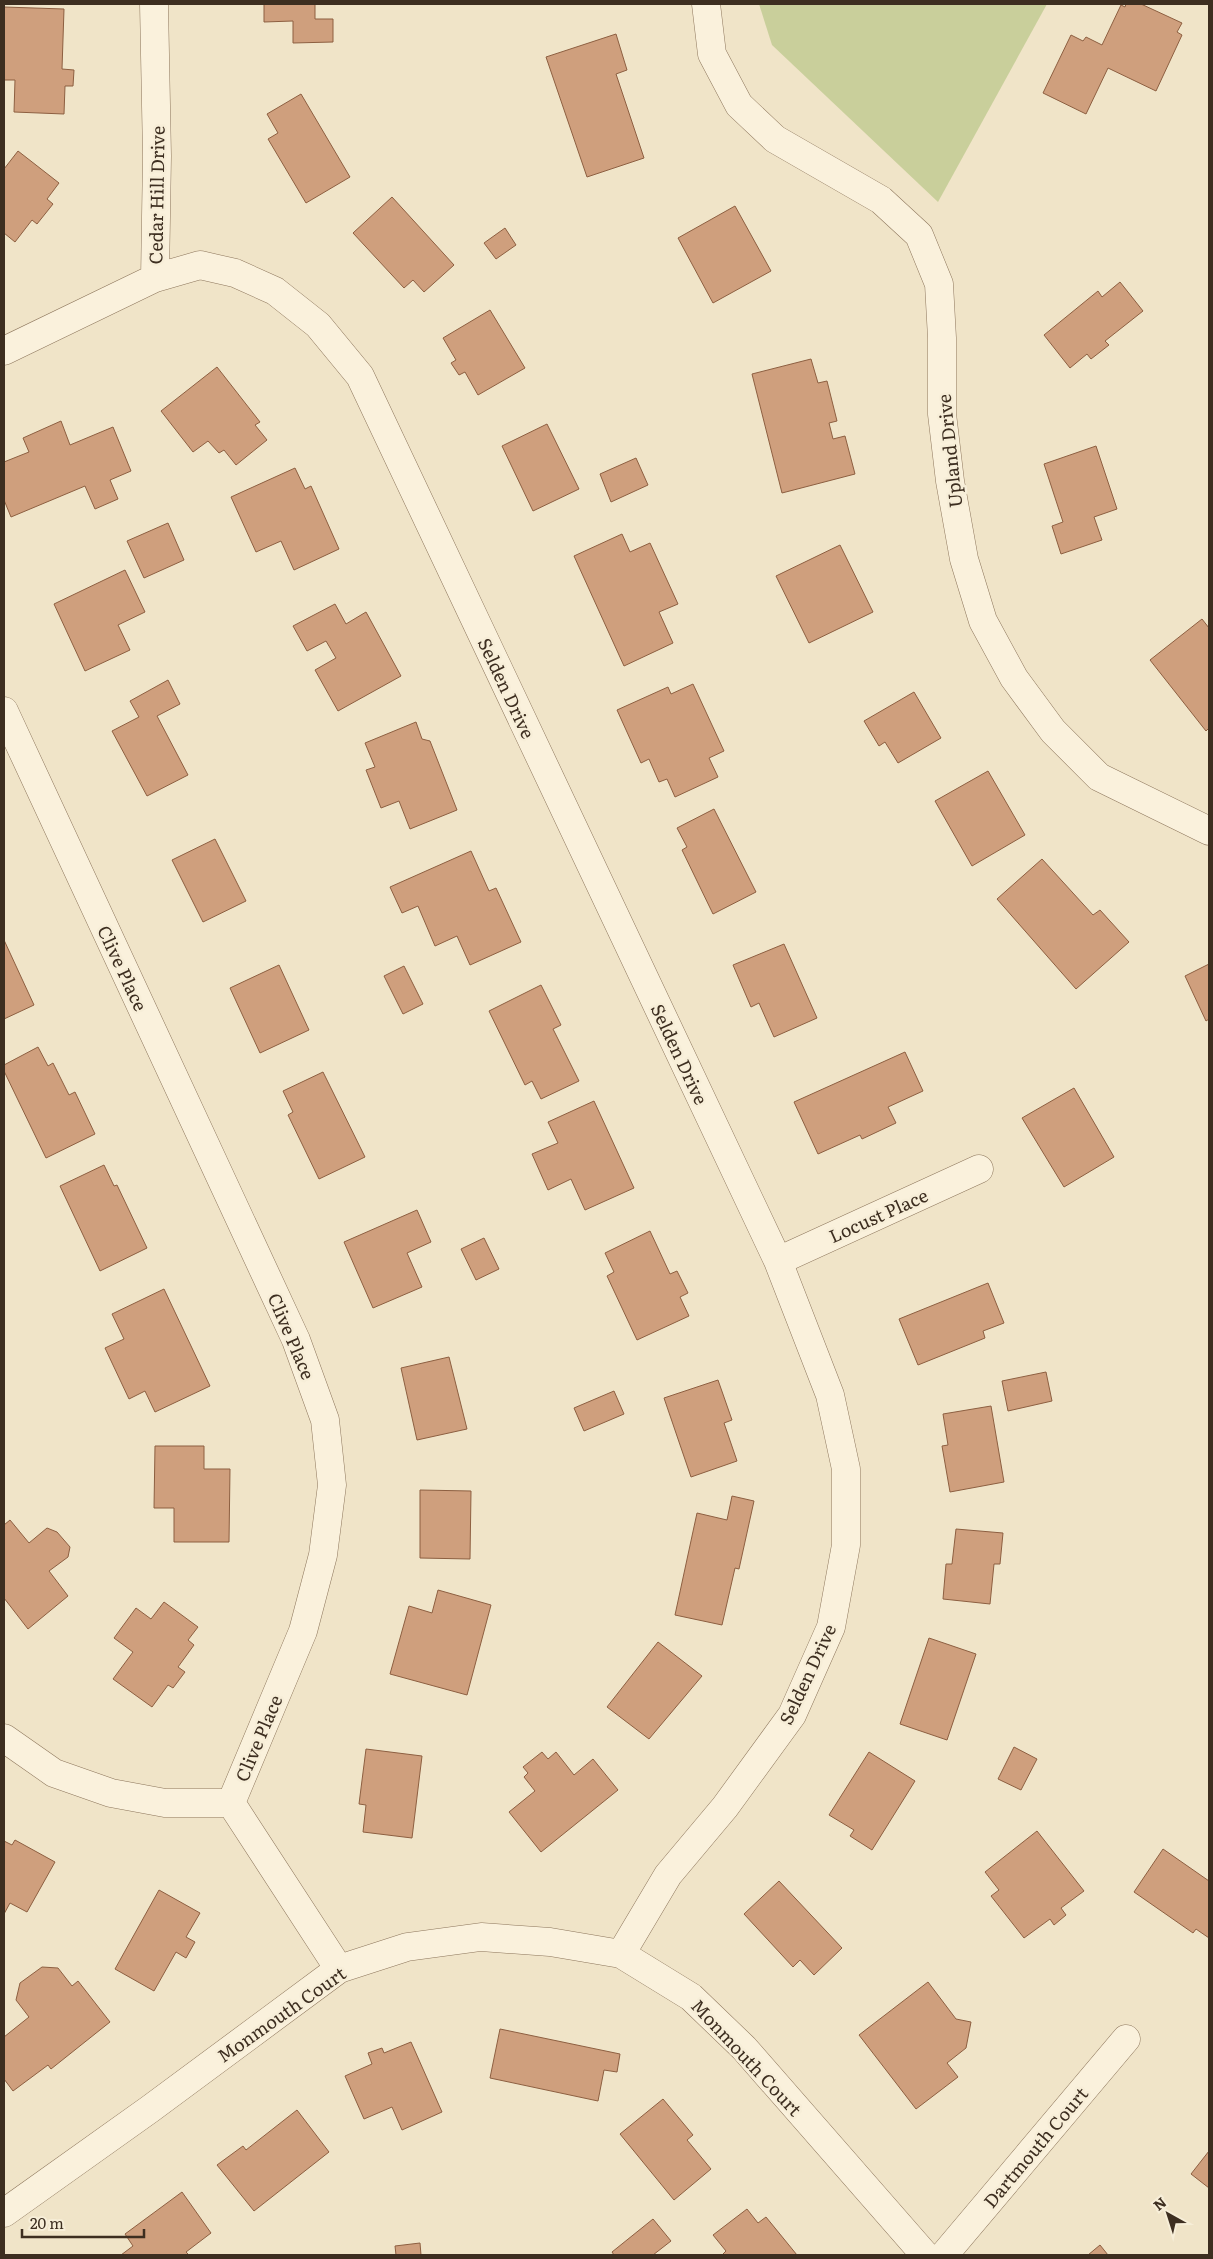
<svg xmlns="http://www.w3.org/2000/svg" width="1213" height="2259" viewBox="0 0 1213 2259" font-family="Literata,serif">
  <rect width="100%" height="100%" fill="#f0e4c8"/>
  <path fill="#c9cf9b" d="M759,4H1047L938,202L772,45Z"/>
  <path fill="#cf9f7d" stroke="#8d5f41" d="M264,4H315V19H333V42L293,43V21L264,22Z
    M1126,4H1141L1182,23L1177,32L1182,35L1156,91L1108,68L1086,114L1043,93L1071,35L1083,41L1086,37L1102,45L1121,5L1125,7Z
    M4,7L64,9L62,69L74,70L73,86H65L64,114L14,112L15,80H4Z
    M616,34L627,70L616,74L644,158L587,177L546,57Z
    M301,94L350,177L306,203L268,139L278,133L267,114Z
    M18,151L59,183L47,199L53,204L37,224L32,220L15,242L4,233V169Z
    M392,197L454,265L424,292L413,280L404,288L353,233Z
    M735,206L771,271L713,303L678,238Z
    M505,228L516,245L496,259L484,243Z
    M1120,282L1143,311L1105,341L1109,345L1091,359L1087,354L1070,368L1044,335L1098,291L1102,297Z
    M490,310L525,368L478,395L465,372L459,375L451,363L456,360L443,338Z
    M811,359L818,383L827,381L837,421L829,423L833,439L845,436L855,474L782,493L752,374Z
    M217,367L260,422L255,425L267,440L236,465L224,450L219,453L208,441L193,452L161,411Z
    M61,421L70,445L113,427L131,471L110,480L118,499L95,509L85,486L11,517L4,500V462L29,452L23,438Z
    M547,424L579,489L533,511L502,446Z
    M1096,446L1117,509L1094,517L1102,540L1061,554L1052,526L1063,522L1044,464Z
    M636,458L648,485L611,502L600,474Z
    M295,468L305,489L311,486L339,549L294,570L281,541L256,552L231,497Z
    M168,523L184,560L144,578L127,541Z
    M622,534L630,552L650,543L678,604L659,612L673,643L624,666L574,556Z
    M840,545L873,612L809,643L776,576Z
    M125,570L145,612L118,625L130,650L85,671L54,604Z
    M335,604L346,624L366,612L401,676L338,711L315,670L336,658L326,641L307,651L293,626Z
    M1202,619L1209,628V728L1206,731L1150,660Z
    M168,680L180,704L157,716L188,775L147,796L112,731L139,717L130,701Z
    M693,684L724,751L709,758L718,777L675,797L667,779L659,782L649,759L641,763L617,710L668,687L671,694Z
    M914,692L941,738L898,763L885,742L879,746L864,721Z
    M416,722L422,739L430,741L457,810L410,829L399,801L381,808L366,770L375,767L365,743Z
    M988,771L1025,835L972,866L935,801Z
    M714,809L756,892L713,914L682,850L687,847L677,828Z
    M215,839L246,901L203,922L172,860Z
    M471,851L489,891L496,888L521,942L470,965L457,936L435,946L418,906L402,913L390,887Z
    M1042,859L1093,915L1100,910L1129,942L1076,989L997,899Z
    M4,940L34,1005L4,1019Z
    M784,944L817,1018L774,1037L759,1003L751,1007L733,965Z
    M1209,964V1019L1206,1021L1185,976Z
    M279,965L309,1030L260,1053L230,988Z
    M404,966L423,1004L403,1014L384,976Z
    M541,985L561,1025L553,1029L579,1081L541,1099L532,1081L525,1085L489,1011Z
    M38,1047L48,1066L53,1063L69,1095L75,1092L95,1134L46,1158L4,1071V1065Z
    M905,1052L923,1091L888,1107L896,1123L862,1139L860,1135L818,1154L794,1102Z
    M323,1072L365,1157L319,1179L288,1115L293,1112L283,1091Z
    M1074,1088L1114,1157L1064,1187L1022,1118Z
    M594,1101L634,1188L585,1210L571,1179L548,1190L532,1154L558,1143L548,1122Z
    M104,1165L114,1186L117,1185L147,1248L100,1271L60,1186Z
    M417,1210L431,1242L407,1253L422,1287L373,1308L344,1242Z
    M650,1231L670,1274L677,1271L688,1293L680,1297L689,1316L637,1340L607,1276L614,1272L605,1253Z
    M484,1238L499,1269L476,1280L461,1249Z
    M988,1283L1004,1323L983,1331L985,1338L918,1365L899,1319Z
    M164,1289L210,1386L155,1412L145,1391L129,1399L105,1348L124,1339L112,1314Z
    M449,1357L467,1429L417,1440L401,1368Z
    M1046,1372L1052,1401L1008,1411L1002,1381Z
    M718,1380L732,1420L724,1423L737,1461L691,1477L664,1398Z
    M614,1391L624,1414L584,1431L574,1408Z
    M991,1406L1004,1482L950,1492L942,1446L948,1445L943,1414Z
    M155,1446H204V1469H230L229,1542H174V1508H154Z
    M420,1490L471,1491L470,1559L420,1558Z
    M732,1496L754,1501L739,1569L735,1568L722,1625L675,1615L697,1513L727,1520Z
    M10,1520L29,1543L47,1528L57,1532L70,1547L68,1557L49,1571L68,1596L28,1629L4,1598V1525Z
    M956,1529L1003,1533L1000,1564H994L990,1604L943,1599L946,1564H952Z
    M438,1590L491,1605L467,1695L390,1674L409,1606L432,1613Z
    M164,1602L198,1627L188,1640L194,1645L178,1667L185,1672L173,1688L168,1685L152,1707L113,1679L133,1652L114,1638L136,1608L151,1619Z
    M929,1638L976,1654L947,1740L900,1724Z
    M658,1642L702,1676L649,1739L607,1707Z
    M1014,1747L1037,1759L1021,1790L998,1779Z
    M366,1749L422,1756L412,1838L363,1832L366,1805L359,1804Z
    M542,1752L548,1759L556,1752L574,1775L593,1759L618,1790L541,1852L509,1812L535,1791L524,1777L528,1773L523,1767Z
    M869,1752L915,1781L872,1850L850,1836L854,1830L829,1815Z
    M1037,1831L1084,1891L1061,1908L1066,1915L1054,1925L1050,1919L1024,1938L991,1896L999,1890L985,1872Z
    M15,1840L55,1862L27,1912L10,1903L4,1914V1841L12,1845Z
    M1163,1849L1209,1881V1938L1196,1929L1193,1933L1134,1892Z
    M779,1881L842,1948L814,1975L800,1960L793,1967L744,1914Z
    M159,1890L200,1913L186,1937L195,1942L186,1958L176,1952L154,1991L115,1969Z
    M42,1967L58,1968L72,1986L78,1981L110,2022L51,2069L48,2065L13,2091L4,2079V2037L29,2017L16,2000L20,1983Z
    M928,1982L956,2019L971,2022L966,2048L947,2063L958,2077L916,2109L859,2035Z
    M500,2029L620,2054L617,2072L604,2070L598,2101L490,2078Z
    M411,2042L442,2112L402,2130L392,2107L364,2119L345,2076L372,2064L368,2053L382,2048L384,2053Z
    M663,2099L693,2135L687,2140L711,2169L674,2200L620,2134Z
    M297,2110L329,2152L254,2211L217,2165L243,2146L246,2150Z
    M1209,2151V2188L1191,2174Z
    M182,2192L211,2233L186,2252L189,2255H121L133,2246L125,2234Z
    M747,2209L758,2223L766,2217L797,2255H724L723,2254L726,2251L713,2235Z
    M653,2219L671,2241L653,2255H614L612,2252Z
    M420,2243L421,2255H396L395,2246Z
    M1100,2245L1108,2255H1088Z"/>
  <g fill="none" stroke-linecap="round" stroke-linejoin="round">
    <defs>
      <path id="minor" d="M706,4L712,54L739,105L775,139L881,200L919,235L939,284L942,338V414L950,481L964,559L983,621L1014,678L1053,731L1099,777L1209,831
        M155,278L200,265L235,273L275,291L318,325L360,376L778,1261L830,1395L846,1469V1545L831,1627L792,1715L725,1807L668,1875L621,1954
        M4,351L155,278L157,156L154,4
        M4,711L296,1340L325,1420L332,1485L323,1555L303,1631L231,1803
        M778,1261L979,1169
        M4,1738L54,1773L111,1793L165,1803H231
        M231,1803L339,1969
        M4,2213L150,2109L339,1969L407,1947L481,1937L550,1942L621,1954L691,1997L744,2048L925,2255
        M944,2255L1126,2039"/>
    </defs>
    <use href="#minor" stroke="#8d765c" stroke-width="29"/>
    <use href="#minor" stroke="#faf1dc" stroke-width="28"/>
  </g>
  <g text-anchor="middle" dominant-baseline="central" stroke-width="5" stroke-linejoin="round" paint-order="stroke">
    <g font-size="18" fill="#3d2e20" stroke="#f7eed8">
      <text transform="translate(156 195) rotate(-89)">Cedar Hill Drive</text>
      <text transform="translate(949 451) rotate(-96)">Upland Drive</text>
      <text transform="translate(507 688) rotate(65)">Selden Drive</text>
      <text transform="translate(123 968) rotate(65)">Clive Place</text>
      <text transform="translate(680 1054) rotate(65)">Selden Drive</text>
      <text transform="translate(878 1215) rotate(-24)">Locust Place</text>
      <text transform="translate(292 1336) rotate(67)">Clive Place</text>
      <text transform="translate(807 1674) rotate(-65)">Selden Drive</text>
      <text transform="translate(258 1738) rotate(-67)">Clive Place</text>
      <text transform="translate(281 2014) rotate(-35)">Monmouth Court</text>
      <text transform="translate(747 2057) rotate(47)">Monmouth Court</text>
      <text transform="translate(1035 2147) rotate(-50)">Dartmouth Court</text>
    </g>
  </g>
  <rect width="1213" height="2259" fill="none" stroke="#3d2e20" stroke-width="10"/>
  <g transform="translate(1168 2214) rotate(321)" stroke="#f7eed8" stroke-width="4" paint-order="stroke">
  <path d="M0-4L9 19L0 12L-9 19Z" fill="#3d2e20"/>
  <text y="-8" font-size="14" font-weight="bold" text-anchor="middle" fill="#3d2e20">N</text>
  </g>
  <path d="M22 2229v8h122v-8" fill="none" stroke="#3d2e20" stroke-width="2.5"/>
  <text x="30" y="2229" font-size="15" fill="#3d2e20" stroke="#f7eed8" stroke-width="4" paint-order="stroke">20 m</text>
</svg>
